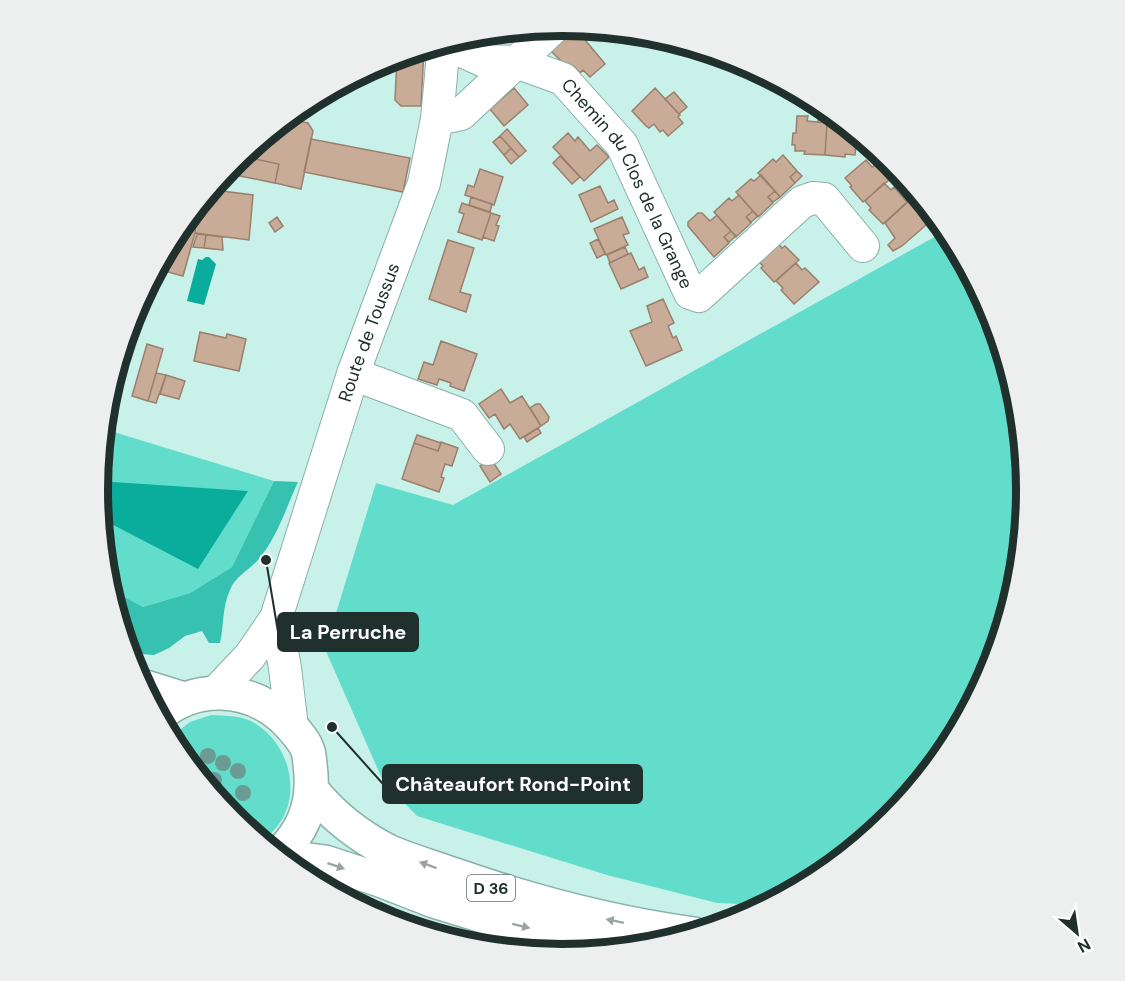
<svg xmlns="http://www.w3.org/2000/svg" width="1125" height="981" viewBox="0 0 1125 981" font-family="'DM Sans',sans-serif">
  <rect width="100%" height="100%" fill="#c8f1e9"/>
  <path fill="#62ddcb" d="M947,230L992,313L1019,400L1027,491L1018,582L992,669L949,749L891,820L821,877L769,905L717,903L607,875L417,816L383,781L325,649L376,483L453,505Z
    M104,429L274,481L232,567L190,593L143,607L119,594L107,583L98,490Z
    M211,715C226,716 243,715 256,724C297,750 305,815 260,841L233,819L176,749L170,738L190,722Z"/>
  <path fill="#37c1b0" d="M274,481L298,482C286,508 277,538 258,560C249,570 235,577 230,590C222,607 224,625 220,643H209L202,631L185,636L169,648L154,655L130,653L128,651L107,583L119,594L143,607L190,593L232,567Z"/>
  <path fill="#0aac9b" d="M206,257H209L216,264L204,305L187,301L198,259L202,260Z
    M98,481L248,491L198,569L100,518Z"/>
  <path fill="#c8ac97" stroke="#9a806c" stroke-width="1.5" d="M576,29L605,64L590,77L583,70L580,73L573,66L569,69L551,51Z
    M424,49L421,106H401L395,100L397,57Z
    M514,88L528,105L504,126L490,109Z
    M655,88L680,115L678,117L683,123L668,136L663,130L660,132L654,124L649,128L646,126L632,111Z
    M674,92L687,107L679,114L665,99Z
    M822,105L828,110L827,123L818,122L819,109Z
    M797,116H808L807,121L827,123L825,155L804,154L805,151H795V145H792L793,133H796Z
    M286,119L308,123L313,131L301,189L275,183L279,164L241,156Z
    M827,123L845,124L847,128L857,133L855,155L845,154V157L825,155Z
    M507,129L526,151L519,157L500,136Z
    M568,133L575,141L578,137L590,151L597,145L609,157L584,181L553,147Z
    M500,136L511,148L504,155L493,142Z
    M311,139L410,158L403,192L304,172Z
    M511,148L519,157L511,164L504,155Z
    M783,155L797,171L790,177L795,183L780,197L758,173L773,159L776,162Z
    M241,156L279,164L275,183L225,173Z
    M560,156L580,177L572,184L553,163Z
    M866,160L872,167L875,165L889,180L863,202L850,187L852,186L845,178Z
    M480,169L503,177L494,205L465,195L468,185L474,187Z
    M797,171L802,176L795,183L790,177Z
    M761,175L775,191L768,197L773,203L758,217L736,192L751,179L754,181Z
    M900,180H902L914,196L907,202L894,187Z
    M884,183L891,190L894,187L907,202L883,224L869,210L871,208L865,201Z
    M600,186L608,203L614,200L618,209L591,222L579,195Z
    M214,190L253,195L249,240L195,233L197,206H211Z
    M775,191L780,197L773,202L768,197Z
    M739,195L753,211L746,217L751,223L736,237L714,212L729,198L732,201Z
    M205,197L213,198L211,206L198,205Z
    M471,197L492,204L490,212L469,205Z
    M910,200L916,206L921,203L934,218L902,246L893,251L888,245L895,238L885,223Z
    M462,203L491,213L482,240L458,232L464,214L459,212Z
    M197,206L195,233L183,276L168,272L181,226Z
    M753,211L758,216L751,222L746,217Z
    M491,213L500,216L496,225L499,226L494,241L483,237Z
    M698,213H702L710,221L717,215L731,231L724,237L729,243L714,257L688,226V222Z
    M277,217L283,226L275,232L269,223Z
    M622,217L629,233L623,235L628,245L606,255L594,229Z
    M731,231L736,236L729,242L724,237Z
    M197,234L206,235L204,248L193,247Z
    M206,235L222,237L223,250L204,248Z
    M598,239L605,254L597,258L590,243Z
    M448,240L474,248L460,292L471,295L466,312L429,299Z
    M776,241L782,248L785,246L799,260L774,282L761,268L763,266L756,259Z
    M625,247L628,254L610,263L607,255Z
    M631,253L639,270L644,267L648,277L621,289L609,263Z
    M796,263L802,270L805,268L819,282L794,304L781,290L783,288L776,281Z
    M663,299L674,323L668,326L673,338L676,336L682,350L646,366L630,331L652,322L647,306Z
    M200,332L226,338L227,334L246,339L239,371L194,361Z
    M441,341L477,354L464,391L450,386L451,383L439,379L437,385L418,379L424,362L433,365Z
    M147,344L163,349L148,401L132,396Z
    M156,373L166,375L156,403L148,401Z
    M166,375L185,381L179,399L160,394Z
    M501,389L510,403L522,396L541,426L520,439L510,424L504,429L495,414L489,418L479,404Z
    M536,404H540L549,417L548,421L541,426L530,408Z
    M538,428L541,433L527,442L524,437Z
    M417,435L441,443L438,451L414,443Z
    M441,442L458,448L452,466L445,464L441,477L444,478L439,492L402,479L414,443L438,451Z
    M491,459L501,474L490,482L480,466Z"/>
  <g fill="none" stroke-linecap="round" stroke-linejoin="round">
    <defs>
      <g id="minor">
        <path id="s1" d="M444,47L455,48L484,61L516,62L563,79L622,145L690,293L699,296L802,202L813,198L824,199L863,246"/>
        <path d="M437,119L461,114L555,26"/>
        <path d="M353,374L462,415L488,449"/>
        <path d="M276,618L285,668L292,727"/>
        <path id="s2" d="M216,692L250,656L276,618L353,374L424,183L437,119L444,43"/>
      </g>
      <path id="major" d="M142,686L184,699
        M158,716C195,684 247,686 283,718C292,727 304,739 308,751C310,758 310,767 311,774C313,808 302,832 278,856
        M312,790C333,816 360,837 390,852C411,861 433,867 455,875C533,902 612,923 694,934
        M278,856L325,862L380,880L434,901L502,922L620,950"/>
    </defs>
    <use href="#minor" stroke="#89b0a9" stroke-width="34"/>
    <use href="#major" stroke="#89b0a9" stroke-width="36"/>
    <use href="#minor" stroke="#fff" stroke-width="32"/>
    <use href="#major" stroke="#fff" stroke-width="33"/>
  </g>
  <g fill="#6b9c94">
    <circle cx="208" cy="756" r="8"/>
    <circle cx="223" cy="763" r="8"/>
    <circle cx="238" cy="771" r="8"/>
    <circle cx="214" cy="780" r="8"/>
    <circle cx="243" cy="793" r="8"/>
  </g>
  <defs><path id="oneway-solid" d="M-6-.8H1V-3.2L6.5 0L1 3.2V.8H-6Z" transform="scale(1.5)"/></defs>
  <g fill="#9ba2a0">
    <use href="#oneway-solid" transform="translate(428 865) rotate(-160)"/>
    <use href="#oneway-solid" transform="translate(336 866) rotate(18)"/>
    <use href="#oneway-solid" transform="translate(615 921) rotate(-168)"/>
    <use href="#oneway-solid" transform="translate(521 926) rotate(14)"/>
  </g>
  <g text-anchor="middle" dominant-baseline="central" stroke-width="4.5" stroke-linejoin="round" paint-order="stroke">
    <rect fill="#fff" stroke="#636e6c" stroke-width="1.5" x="467" y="875" width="48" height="26" rx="4.5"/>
    <g font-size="16" font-weight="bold" fill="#20302d">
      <text x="491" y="888">D 36</text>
    </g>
    <g font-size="18" fill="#20302d" stroke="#fff">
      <text stroke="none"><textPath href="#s1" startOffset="249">Chemin du Clos de la Grange</textPath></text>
      <text stroke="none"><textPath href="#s2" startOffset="396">Route de Toussus</textPath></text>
    </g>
  </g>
  <path d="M0 0H1125V981H0ZM108 490a454 454 0 1 1 908 0a454 454 0 1 1-908 0Z" fill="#edeeee" fill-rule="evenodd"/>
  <path fill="none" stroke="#20302d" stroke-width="8" d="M108 490a454 454 0 1 1 908 0a454 454 0 1 1-908 0Z"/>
  <path fill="none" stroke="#20302d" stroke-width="2" d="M266 560L278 632M332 727L383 784"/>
  <g fill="#20302d" stroke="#fff" stroke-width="2">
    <circle cx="266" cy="560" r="6"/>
    <circle cx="332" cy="727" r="6"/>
  </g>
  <g fill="#20302d" stroke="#20302d" stroke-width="2">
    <rect x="278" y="613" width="140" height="38" rx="6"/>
    <rect x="383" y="765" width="259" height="38" rx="6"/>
  </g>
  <g font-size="20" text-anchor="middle" font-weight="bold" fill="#fff">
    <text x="348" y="639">La Perruche</text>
    <text x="513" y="791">Châteaufort Rond-Point</text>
  </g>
  <g transform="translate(1077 933) rotate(151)" stroke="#ffffff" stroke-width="4.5" paint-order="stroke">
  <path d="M0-4.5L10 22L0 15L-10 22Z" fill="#20302d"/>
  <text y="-9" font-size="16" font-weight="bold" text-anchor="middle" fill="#20302d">N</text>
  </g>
</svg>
